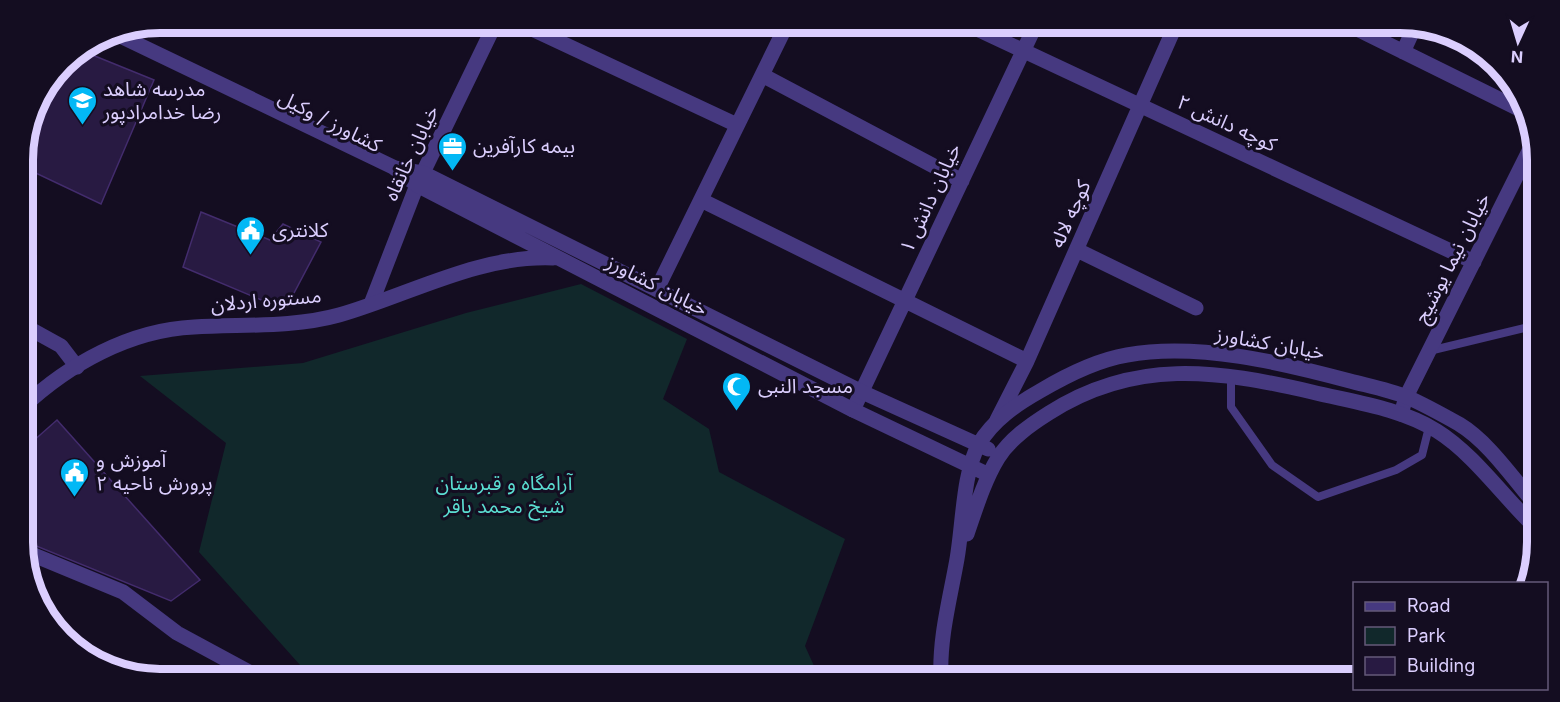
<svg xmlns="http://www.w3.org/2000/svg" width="1560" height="702" viewBox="0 0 1560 702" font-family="Inter,'Noto Sans Arabic',sans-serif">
  <rect width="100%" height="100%" fill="#140d21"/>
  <path fill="#11282b" d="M581,284L687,339L663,399L709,429L719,472L845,539L805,646L820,679H373L300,665L199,552L226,443L140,376L303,363L466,313Z"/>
  <path fill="#281a42" stroke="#432c6d" stroke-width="1.5" d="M80,50L154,80L101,204L23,167V151L37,99L69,57Z
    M201,212L270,240L283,224L321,242L285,310L183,267Z
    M57,420L200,580L171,601L24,541L23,450Z"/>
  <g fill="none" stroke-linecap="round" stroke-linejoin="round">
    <path stroke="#463980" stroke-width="8" d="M1429,351L1537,325
      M1231,376V407L1272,465L1318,497L1396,470L1422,455L1429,427
      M1519,484L1537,479"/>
    <path stroke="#463980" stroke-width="15" d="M517,22L737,125
      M962,22L1474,262
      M1343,22L1523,111
      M1403,52L1415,26
      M762,75L962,181
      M701,200L1027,361
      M1077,250L1196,308
      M657,289L788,22
      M371,304L417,185L496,22
      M23,325L61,346L77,367
      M853,410L1037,22
      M1401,414L1406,397L1535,139
      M997,420L1027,361L1177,22
      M24,551L123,592L177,633L262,679"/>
    <path stroke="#463980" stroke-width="15" d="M112,32L393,167L417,185L853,410L989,475
      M396,168L423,173L862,392L988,449
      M23,407C69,364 130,330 194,327C241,324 292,328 339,315C409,295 478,255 553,258
      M967,534C976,508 984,481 998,458C1010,439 1030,425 1049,413C1135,358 1217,370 1312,392C1353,402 1400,408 1437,431C1474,454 1505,499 1537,529
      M941,679C939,638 950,599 957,559C963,525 963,472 979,444C993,420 1017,404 1040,391C1067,375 1097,360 1127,355C1197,342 1283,363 1350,381C1369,386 1389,390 1407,397C1425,405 1443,415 1459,424C1489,442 1514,480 1537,506"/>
  </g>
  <defs>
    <symbol id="school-pin" viewBox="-11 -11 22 30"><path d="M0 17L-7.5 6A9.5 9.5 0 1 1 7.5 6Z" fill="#03b8f5" stroke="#140d21"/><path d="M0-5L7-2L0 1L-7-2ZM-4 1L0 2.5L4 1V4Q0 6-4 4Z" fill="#fff"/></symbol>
    <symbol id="office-pin" viewBox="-11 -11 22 30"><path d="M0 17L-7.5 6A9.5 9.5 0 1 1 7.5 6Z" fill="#03b8f5" stroke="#140d21"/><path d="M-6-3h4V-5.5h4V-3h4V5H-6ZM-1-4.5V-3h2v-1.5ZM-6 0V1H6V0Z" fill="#fff"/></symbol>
    <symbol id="civic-pin" viewBox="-11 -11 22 30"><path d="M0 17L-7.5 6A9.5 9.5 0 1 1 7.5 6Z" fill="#03b8f5" stroke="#140d21"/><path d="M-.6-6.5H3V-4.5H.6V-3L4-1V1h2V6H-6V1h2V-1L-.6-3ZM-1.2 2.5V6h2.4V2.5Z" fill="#fff"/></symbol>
    <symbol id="mosque-pin" viewBox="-11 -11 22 30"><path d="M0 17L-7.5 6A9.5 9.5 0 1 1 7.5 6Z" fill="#03b8f5" stroke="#140d21"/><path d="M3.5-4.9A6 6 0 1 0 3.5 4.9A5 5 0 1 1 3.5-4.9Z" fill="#fff"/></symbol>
  </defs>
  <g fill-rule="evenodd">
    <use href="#school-pin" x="66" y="84" width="33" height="45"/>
    <use href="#office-pin" x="436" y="130" width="33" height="45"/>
    <use href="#civic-pin" x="234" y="214" width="33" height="45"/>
    <use href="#mosque-pin" x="720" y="370" width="33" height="45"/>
    <use href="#civic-pin" x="58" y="456" width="33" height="45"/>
  </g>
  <g text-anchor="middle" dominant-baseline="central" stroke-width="6" stroke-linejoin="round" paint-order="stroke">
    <g font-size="20" fill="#dbcefe" stroke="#140d21" text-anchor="start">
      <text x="103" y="89">مدرسه شاهد<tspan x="103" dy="23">رضا خدامرادپور</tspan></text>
      <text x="473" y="146">بیمه کارآفرین</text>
      <text x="272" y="230">کلانتری</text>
      <text x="758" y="386">مسجد النبی</text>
      <text x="96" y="460">آموزش و<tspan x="96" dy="23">پرورش ناحیه ۲</tspan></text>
    </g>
    <g font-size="20" fill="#dbcefe" stroke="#140d21">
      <text transform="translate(330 121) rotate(27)">کشاورز / وکیل</text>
      <text transform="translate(1227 123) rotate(25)">کوچه دانش ۲</text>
      <text transform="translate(411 153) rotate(-65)">خیابان خانقاه</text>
      <text transform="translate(930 198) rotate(-65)">خیابان دانش ۱</text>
      <text transform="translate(1070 214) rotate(-66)">کوچه لاله</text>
      <text transform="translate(1452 258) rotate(-63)">خیابان نیما یوشیج</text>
      <text transform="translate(657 285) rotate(27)">خیابان کشاورز</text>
      <text transform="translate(266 300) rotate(-5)">مستوره اردلان</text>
      <text transform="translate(1270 343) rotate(10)">خیابان کشاورز</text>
    </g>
    <g font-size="20" fill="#5bddd1" stroke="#140d21">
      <text x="504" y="483">آرامگاه و قبرستان<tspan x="504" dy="23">شیخ محمد باقر</tspan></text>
    </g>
  </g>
  <path d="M0 0H1560V702H0ZM160 33H1400A127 127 0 0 1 1527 160V542A127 127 0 0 1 1400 669H160A127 127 0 0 1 33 542V160A127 127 0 0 1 160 33Z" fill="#140d21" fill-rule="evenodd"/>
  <path fill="none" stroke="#dbcefe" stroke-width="8" d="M160 33H1400A127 127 0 0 1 1527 160V542A127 127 0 0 1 1400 669H160A127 127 0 0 1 33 542V160A127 127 0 0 1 160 33Z"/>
  <rect x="1353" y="582" width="195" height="108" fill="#140d21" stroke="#645a79" stroke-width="1.5"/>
  <rect x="1365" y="602" width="30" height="9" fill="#463980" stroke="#645a79" stroke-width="1.5"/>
  <text x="1407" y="612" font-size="18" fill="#dbcefe">Road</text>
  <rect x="1365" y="627" width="30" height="18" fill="#11282b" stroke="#645a79" stroke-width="1.5"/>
  <text x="1407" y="642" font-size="18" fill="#dbcefe">Park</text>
  <rect x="1365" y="657" width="30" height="18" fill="#281a42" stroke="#645a79" stroke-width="1.5"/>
  <text x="1407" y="672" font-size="18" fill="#dbcefe">Building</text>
  <g transform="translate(1518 42) rotate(184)" stroke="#140d21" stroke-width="4.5" paint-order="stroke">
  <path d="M0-4.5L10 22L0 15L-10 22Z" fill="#dbcefe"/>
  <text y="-9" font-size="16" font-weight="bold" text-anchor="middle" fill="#dbcefe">N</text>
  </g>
</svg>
